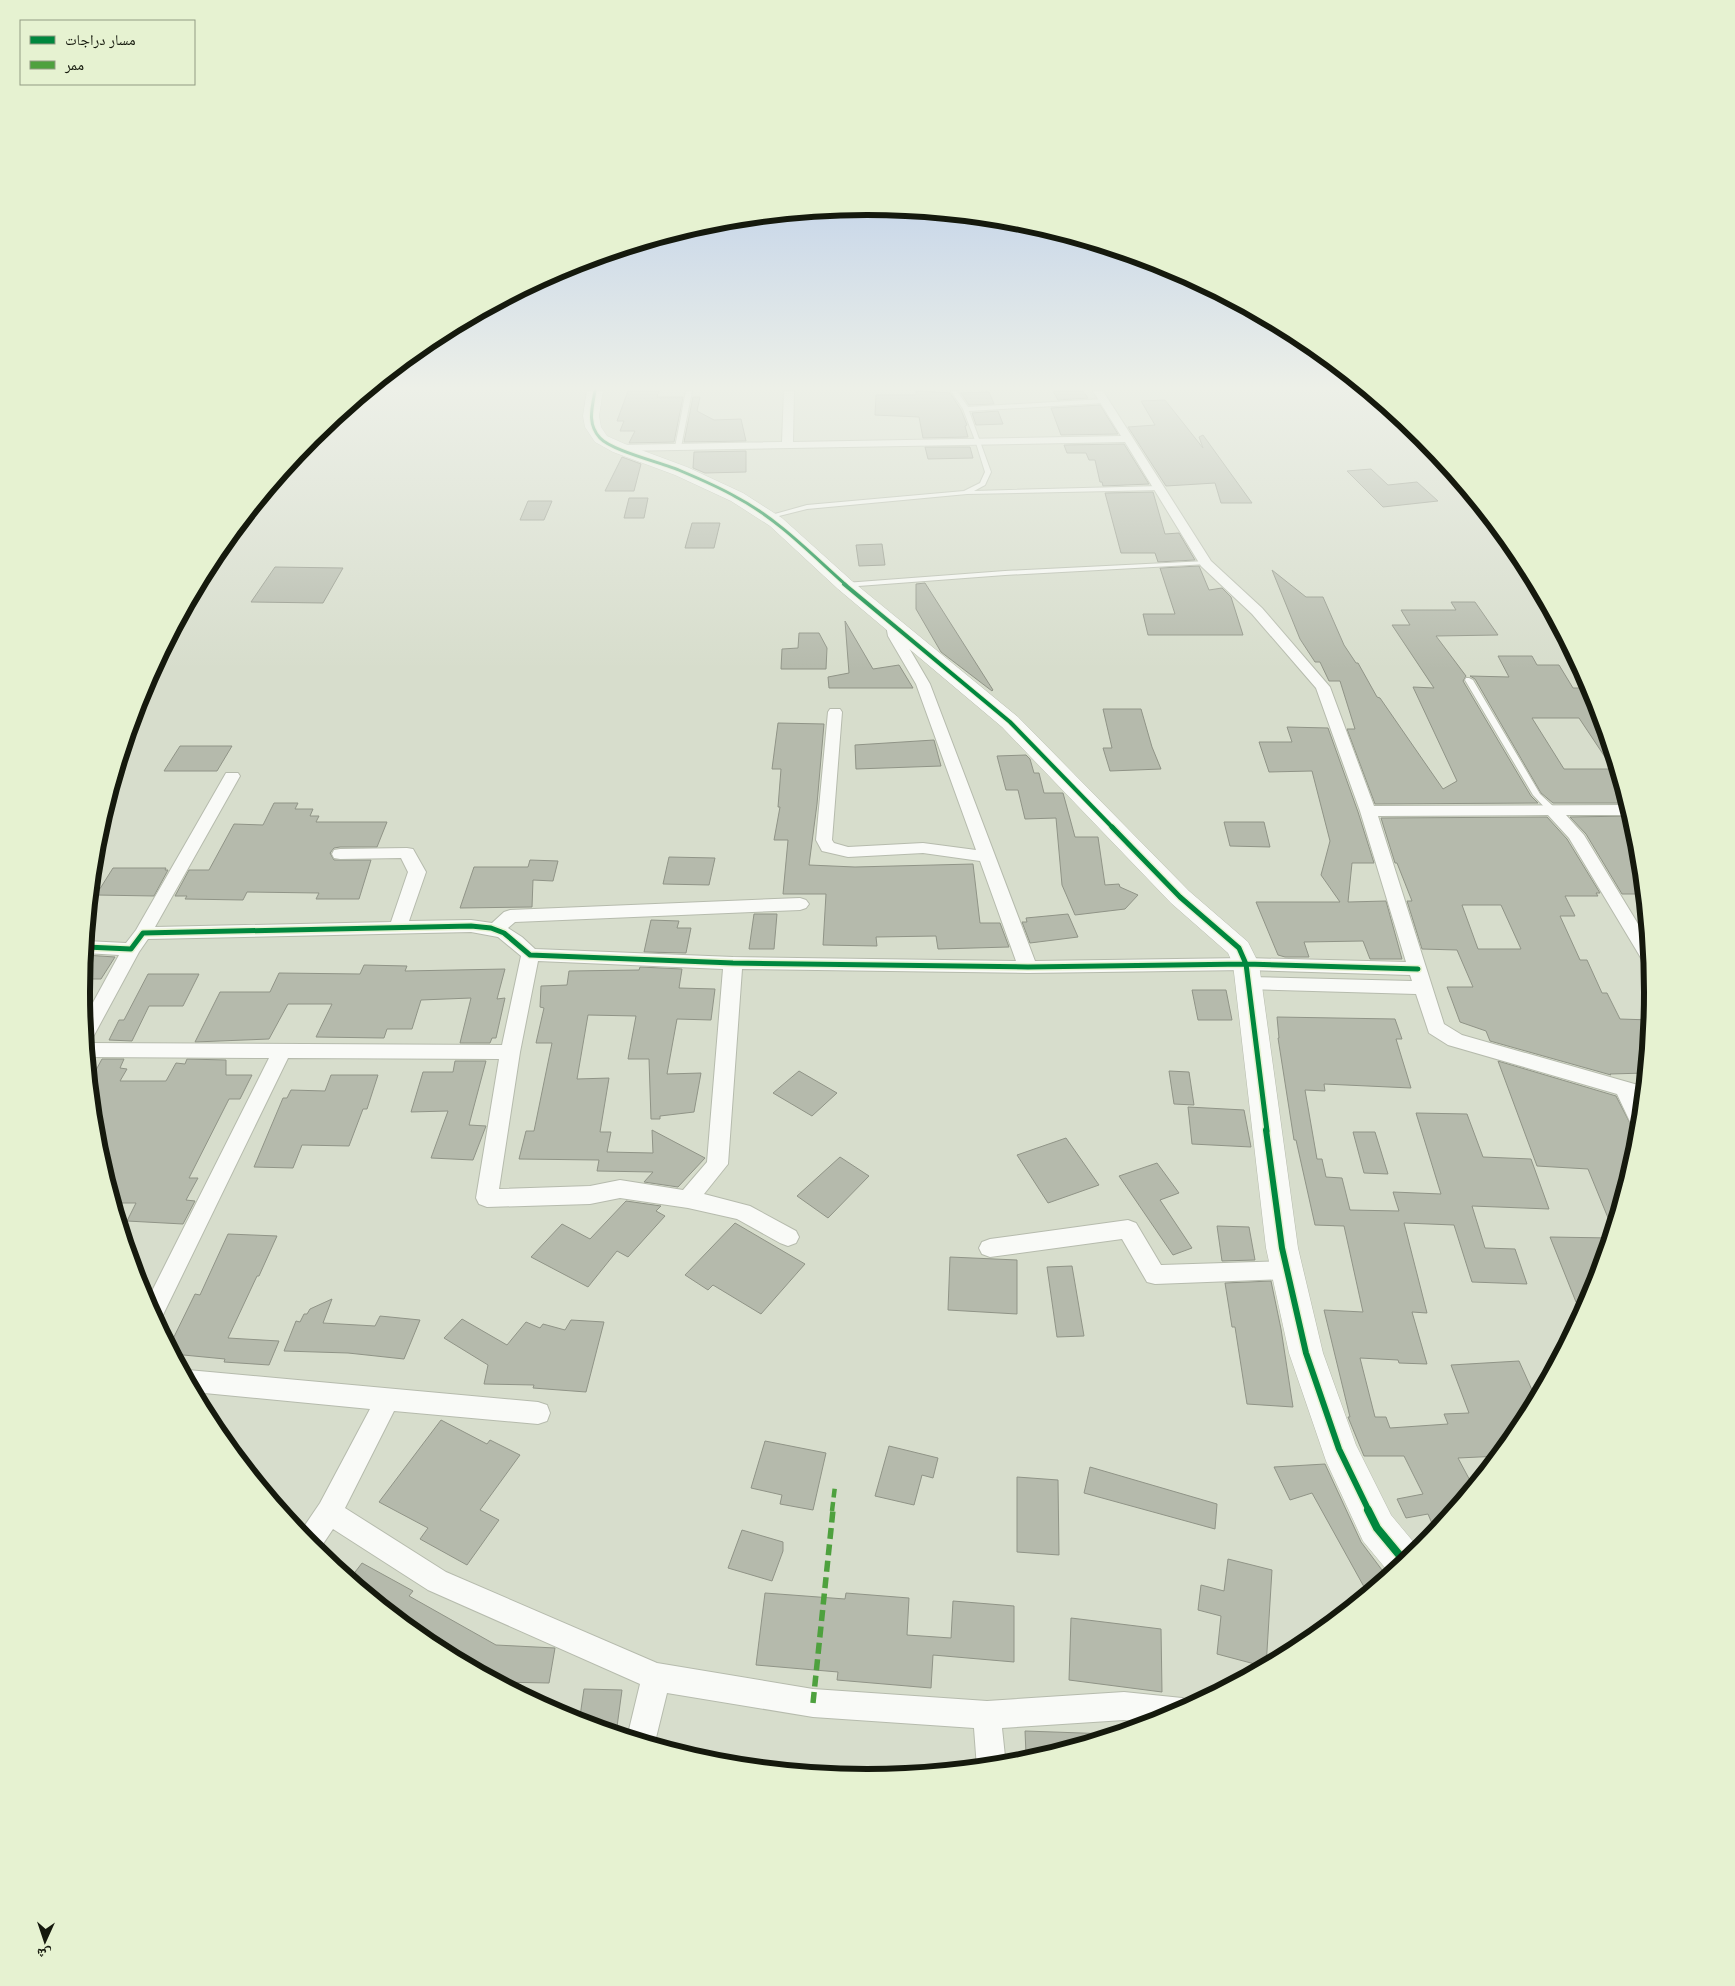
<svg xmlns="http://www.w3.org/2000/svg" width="1735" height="1986" viewBox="0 0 1735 1986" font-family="'Public Sans','Noto Naskh Arabic',sans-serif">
  <rect width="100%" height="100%" fill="#d7ddcc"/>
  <path fill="#b5baac" stroke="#909487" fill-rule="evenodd" d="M628,391H659L657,397H683L674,442L629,443L635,431H620L624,421H617Z
    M916,391L950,393L961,410L967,425L965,426L968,437L923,438L919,417L875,415L876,395H916Z
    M1053,391H1083L1088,398L1058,400Z
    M989,392L994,404L969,405L961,393Z
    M693,397H700L697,411L714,420L741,419L746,441L684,442Z
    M1165,400L1203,448L1199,437L1203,435L1252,503H1221L1215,483L1166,486L1128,427L1155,425L1141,401Z
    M1100,405L1118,434L1061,435L1051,408Z
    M998,411L1003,424L976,425L972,413Z
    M1124,444L1149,484L1103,486L1102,482H1100L1095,460H1089L1086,453H1067L1064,445Z
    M925,447H970L973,458L928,459Z
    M746,451V472L705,473L693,468L694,452Z
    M622,457L641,464L634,491H605Z
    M1371,469L1388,485L1417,482L1438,501L1383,507L1347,471Z
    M1153,492L1165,534L1179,533L1195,560L1158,562L1155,553H1121L1105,493Z
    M629,498H648L644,518H624Z
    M528,501H552L544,520H520Z
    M692,523H720L714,548H685Z
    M882,544L885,565L859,566L856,545Z
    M1199,566L1209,590L1222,588L1231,597L1243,635H1148L1143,614H1175L1160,568Z
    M275,567L343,568L323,603L251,602Z
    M1272,570L1306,597H1323L1344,645L1356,663H1358L1377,697L1380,698L1443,789L1457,781L1413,687L1434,688L1392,625H1410L1401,610H1456L1451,602H1475L1498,635L1436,636L1466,676L1463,681L1531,796L1538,803L1375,804L1347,729H1355L1340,681H1329L1320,662H1315L1300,639Z
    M925,583L993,690L992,691L941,652L916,609V584Z
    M845,621L873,669L899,665L913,688H829L828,677L849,673Z
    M799,633H819L827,648L826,669H781L782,649L798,648Z
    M1498,656H1532L1537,665H1559L1573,688H1591L1616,764L1611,766L1579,718H1532L1564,769H1617L1628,803H1553L1541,793L1475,679L1470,676L1509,677Z
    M1103,709H1141L1152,747L1161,769L1110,771L1103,748H1112Z
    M778,723L824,724L817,804L809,865L855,867L973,864L980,923H1000L1009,947L938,949L936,936L876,937L877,946L823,945L826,894H783L788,840H774L780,807H778L781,769H772Z
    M1287,727L1328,728L1358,812L1374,863H1352L1348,902L1386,901L1402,959H1370L1363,941L1304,942L1309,957H1285L1278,955L1256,902H1340L1321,875L1330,841L1312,771L1269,772L1259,742H1292Z
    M934,740L941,766L856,769L855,745Z
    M180,746H232L217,771H164Z
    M1026,755L1030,759L1034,773H1039L1044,793H1063L1075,837H1098L1105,885L1119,884L1120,887L1138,895L1125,909L1075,915L1062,885L1056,818L1025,819L1018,790H1006L997,756Z
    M274,803H298L295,809H313L310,816H319L316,822H387L377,847H340L334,848L330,853L334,860H371L359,899H316L319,893L247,892L243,900L185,899L187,896H175L189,870H209L234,824L263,825Z
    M1631,816L1639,840V847L1634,849L1641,860L1644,894H1622L1586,834L1570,817Z
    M1547,817L1567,839L1600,893H1596L1598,896H1565L1575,916H1560L1580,960H1587L1602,993H1607L1620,1019L1651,1020L1646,1073L1610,1074L1611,1075L1490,1041L1486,1031L1460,1022L1447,987H1473L1457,950L1422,949L1407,901H1412L1397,863H1395L1381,818ZM1462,905H1501L1521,949H1478Z
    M1224,822H1264L1270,847L1230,846Z
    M669,857L715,858L709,885L663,884Z
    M530,860L558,861L553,881L533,880L532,907L460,908L474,867H528Z
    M113,868H166L165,870H168L154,896L96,895Z
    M754,914H777L774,949H749Z
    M1068,914L1078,937L1030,943L1022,922H1027L1026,918Z
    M651,920L679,921L677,928H691L686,953L644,952Z
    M85,955L115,957L101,979H83Z
    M364,965L407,966L405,971L505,969L497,999L505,998L496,1038H492L490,1043H460L471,998L421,1000L412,1029H387L384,1038L316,1037L332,1004H288L269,1039L195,1042L220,992H270L279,973L360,974Z
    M640,967L682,969L679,988L715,989L711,1020L677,1019L667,1074L701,1073L694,1112L660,1116V1119H651L649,1059H628L636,1016L588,1015L577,1079L609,1078L600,1132H611L607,1152L653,1153L652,1130L705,1158L678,1187L644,1182L653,1172L597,1171L599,1160L519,1159L526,1131H534L552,1043H536L544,1008L540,1007L541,986L567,985L569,971L639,970Z
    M148,974H199L183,1006H149L132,1041L109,1040L119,1020H124Z
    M1192,990H1226L1232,1020H1198Z
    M1277,1017L1395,1019L1402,1039H1396L1411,1088L1324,1084L1325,1091L1305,1090L1317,1159H1322L1326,1177L1342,1178L1350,1210L1399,1211L1393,1192L1441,1194L1416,1113L1467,1114L1483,1157L1531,1159L1549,1209L1472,1206L1485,1248L1515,1249L1527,1284L1472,1282L1454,1225L1404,1223L1427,1313L1412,1312L1427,1364L1399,1363L1398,1360L1360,1358L1375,1417H1386L1390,1428L1448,1424L1444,1414L1469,1413L1451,1365L1519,1361L1537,1401L1521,1430L1500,1456L1458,1458L1474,1488L1436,1533L1428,1514L1406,1518L1397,1499L1423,1494L1404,1456H1364L1348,1417H1350L1324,1310L1363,1312L1344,1226L1315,1225L1296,1140H1294L1278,1038H1279Z
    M102,1059H124L120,1068L127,1069L120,1081H166L176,1063L185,1064L187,1059L226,1060V1075H252L240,1099H229L189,1178H198L186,1200L195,1201L183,1224L127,1221L136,1203H113L96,1146L90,1081Z
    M455,1061H486L469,1125L486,1126L473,1160L431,1158L448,1111L411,1112L423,1072H453Z
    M1498,1061L1616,1096L1639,1141L1613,1230L1588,1169L1537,1166Z
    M799,1071L837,1093L812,1116L773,1093Z
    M1169,1071L1189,1072L1194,1105L1174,1104Z
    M331,1075H378L367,1109H363L349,1146L302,1145L293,1168L254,1167L283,1098H287L291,1090L325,1091Z
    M1188,1107L1244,1110L1251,1147L1192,1144Z
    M1353,1132H1375L1388,1174L1364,1173Z
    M1066,1138L1099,1185L1048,1203L1017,1155Z
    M840,1157L869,1176L828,1218L797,1196Z
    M1157,1163L1179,1193L1160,1200L1192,1248L1173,1255L1119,1176Z
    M626,1201L661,1206L656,1211L665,1216L628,1257L617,1251L588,1287L531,1257L562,1224L590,1239Z
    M735,1223L805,1264L761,1314L713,1285L708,1290L685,1275Z
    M1217,1226L1249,1227L1255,1260L1222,1261Z
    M228,1234L277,1236L259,1276H257L228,1338L279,1341L269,1365L224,1362L225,1359L173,1354L169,1347L195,1294L200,1295Z
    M1550,1237L1611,1238L1594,1294L1589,1302H1576Z
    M950,1257L1017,1260V1314L948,1310Z
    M1072,1266L1084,1336L1057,1337L1047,1267Z
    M1271,1281L1281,1329L1293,1407L1247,1404L1235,1327H1232L1225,1283Z
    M332,1299L323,1323L375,1326L380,1316L420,1320L404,1359L348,1353L284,1351L296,1321L300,1322L304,1314H307L310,1309Z
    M462,1319L507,1345L526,1322L540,1328L543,1324L565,1330L571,1320L604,1322L586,1392L533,1388L534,1385L484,1384L488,1365L444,1338Z
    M441,1420L487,1444L490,1440L520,1455L480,1510L499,1520L467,1565L420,1539L428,1528L379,1502Z
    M765,1441L826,1453L813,1510L780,1504L782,1495L751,1488Z
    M889,1446L938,1458L933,1478L922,1475L914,1505L875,1496Z
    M1325,1464L1361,1542L1388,1578L1368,1594L1312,1493L1290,1500L1274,1467Z
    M1090,1467L1217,1504L1215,1529L1084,1493Z
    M1017,1477L1058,1480L1059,1555L1017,1552Z
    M742,1530L783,1542V1551L772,1581L728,1568Z
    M1228,1559L1272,1570L1266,1667L1217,1654L1221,1616L1198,1610L1201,1585L1224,1591Z
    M362,1563L413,1591L409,1596L496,1645L555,1648L549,1683L496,1682L430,1647L349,1580Z
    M765,1593L845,1599L846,1593L909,1598L907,1635L951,1638L953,1601L1014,1606V1662L933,1655L931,1688L837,1680L838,1672L756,1665Z
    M1071,1618L1161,1629L1162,1692L1069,1680Z
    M584,1689L622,1690L616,1734L579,1723Z
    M1025,1731L1110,1734V1737L1051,1755L1026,1754Z"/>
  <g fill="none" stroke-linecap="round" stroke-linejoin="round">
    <defs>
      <path id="lane" d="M686,391H692L681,447L678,449L675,447Z
        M951,391H957L968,407L1104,399L1107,401L1104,403L969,411L991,472L985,485L974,491L1160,486L1163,488L1160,490L967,494L807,509L767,519L764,517L807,505L964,491L980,483L985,472L976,443L963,409Z
        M1206,561L1209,563L1208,564L1005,575L845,587L841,585L845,583L1005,571Z
        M1466,678H1469L1473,680L1540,794L1555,808L1556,810L1555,812H1549L1533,795L1465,680Z"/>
      <path id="street" d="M784,391H794L793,442L1121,436L1093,391H1103L1211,561L1262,608L1330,687L1374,806L1628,805L1630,815H1566L1584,835L1649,942L1650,965L1644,963L1569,838L1548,815L1378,816L1444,1024L1462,1035L1645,1087L1643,1101L1640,1100L1643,1106L1640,1132L1634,1130L1617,1094L1448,1045L1429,1033L1416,994L1247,989L1240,988L1238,983L1240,978L1247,977L1412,981L1410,975L1246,970L1028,973L742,969L728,1164L704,1194L750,1206L796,1231L799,1237L796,1243L788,1246L780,1243L737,1219L688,1208L620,1198L590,1204L487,1207L479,1204L476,1198L499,1059L288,1058L160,1321L156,1322L146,1303L269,1058L88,1057L86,1043L502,1045L521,956L498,937L471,932L148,939L139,952L92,1039L86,1041L84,1019L119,955L85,953L86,941L126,943L136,930L226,773H238L240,776L155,927L391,922L408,872L401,858L340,859L334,858L332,854L334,850L340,849L407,848L413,849L426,872L409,921L471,920L492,923L504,912L510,910L800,898L806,900L809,904L806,908L800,910L515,922L508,928L522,937L535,949L733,957L1016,961L980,861L923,853L848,857L822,851L816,840L828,712L830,709H840L842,712L832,840L834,843L848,847L923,843L976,850L916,684L888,636L886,625L893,621L900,625L902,636L930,684L1035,961L1246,958L1406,962L1360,811L1316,688L1252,614L1201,566L1125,442L619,451L613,448L619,445L782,442ZM538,961L723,969L707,1162L683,1190L620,1180L590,1186L499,1189L520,1052Z
        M1128,1220L1136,1223L1161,1265L1287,1261L1295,1263L1298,1270L1295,1277L1287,1279L1155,1284L1147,1282L1122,1239L990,1257L982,1254L979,1248L982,1242L990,1239Z
        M188,1370L538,1402L547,1405L550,1413L547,1421L538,1424L394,1411L345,1508L446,1572L657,1663L813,1689L987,1701L1124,1692L1182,1698L1192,1702L1194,1706L1168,1720L1155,1723L1124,1720L1002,1728L1006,1766L977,1768L974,1728L813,1717L667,1693L654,1746L627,1738L640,1684L428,1590L333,1529L317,1553L299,1534L320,1503L370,1409L194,1392L183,1372Z"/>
      <path id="secondary" d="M587,391H603L599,416L601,427L607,436L625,444L687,467L743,493L782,518L852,581L1018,717L1189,891L1248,942L1259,964L1298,1248L1323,1353L1356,1445L1391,1515L1421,1551L1391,1575L1363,1541L1326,1461L1289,1353L1266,1248L1233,964L1228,953L1171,903L1002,727L838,589L770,526L731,501L675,475L613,452L595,442L585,427L583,416Z"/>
    </defs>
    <use href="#lane" stroke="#b6bbad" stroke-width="2"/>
    <use href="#street" stroke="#b6bbad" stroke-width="2"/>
    <use href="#secondary" stroke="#b6bbad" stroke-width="1"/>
    <use href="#lane" fill="#f9faf7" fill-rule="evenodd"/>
    <use href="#street" fill="#f9faf7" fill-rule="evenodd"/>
    <use href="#secondary" fill="#f9faf7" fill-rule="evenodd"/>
    <path stroke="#4ea13e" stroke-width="4.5" stroke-dasharray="9 4.5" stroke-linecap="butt" d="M832,1511L835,1486"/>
    <path stroke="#4ea13e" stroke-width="5.5" stroke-dasharray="11 5.5" stroke-linecap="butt" d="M813,1703L833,1510"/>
    <defs>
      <path id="cycleway-far4" d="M595,391C592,408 587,424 600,438C612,451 663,463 681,471C700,479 719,487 736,497C778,519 811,554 846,585"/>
      <path id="cycleway-far3" d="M844,584L1010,722L1113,828"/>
      <path id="cycleway-far2" d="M1112,827L1180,897L1239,948L1246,964L1267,1131
        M86,947L131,949L143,933L471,926L491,928L504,933L530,955L733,963L1028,967L1246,964L1418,969"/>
      <path id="cycleway-far1" d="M1266,1130L1282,1248L1306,1353L1339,1449L1369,1511"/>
      <path id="cycleway" d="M1368,1510L1377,1528L1406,1563"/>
    </defs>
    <use href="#cycleway-far4" stroke="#e6f2d1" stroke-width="5"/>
    <use href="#cycleway-far3" stroke="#e6f2d1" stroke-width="6"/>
    <use href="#cycleway-far2" stroke="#e6f2d1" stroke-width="8"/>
    <use href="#cycleway-far1" stroke="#e6f2d1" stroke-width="9"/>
    <use href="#cycleway" stroke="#e6f2d1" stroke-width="11"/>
    <use href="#cycleway-far4" stroke="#00873e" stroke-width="3"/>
    <use href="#cycleway-far3" stroke="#00873e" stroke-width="4"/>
    <use href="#cycleway-far2" stroke="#00873e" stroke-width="5"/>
    <use href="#cycleway-far1" stroke="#00873e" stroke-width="6"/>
    <use href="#cycleway" stroke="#00873e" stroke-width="8"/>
  </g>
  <linearGradient id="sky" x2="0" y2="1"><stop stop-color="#9fbbea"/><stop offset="0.58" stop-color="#edf0e8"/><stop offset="1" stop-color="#edf0e8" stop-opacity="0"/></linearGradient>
  <rect width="1735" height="669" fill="url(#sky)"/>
  <path d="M0 0H1735V1986H0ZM90 992a777 777 0 1 1 1554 0a777 777 0 1 1-1554 0Z" fill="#e6f2d1" fill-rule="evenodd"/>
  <path fill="none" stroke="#15190d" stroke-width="6" d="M90 992a777 777 0 1 1 1554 0a777 777 0 1 1-1554 0Z"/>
  <rect x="20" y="20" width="175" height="65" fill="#e6f2d1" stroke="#929b83"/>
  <rect x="30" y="36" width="25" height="8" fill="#00873e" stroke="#929b83"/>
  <text x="65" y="45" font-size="15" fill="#15190d">مسار دراجات</text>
  <rect x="30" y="61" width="25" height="8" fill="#4ea13e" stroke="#929b83"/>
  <text x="65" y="70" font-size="15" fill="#15190d">ممر</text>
  <g transform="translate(45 1941) rotate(183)" stroke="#e6f2d1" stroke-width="4" paint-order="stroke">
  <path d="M0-4L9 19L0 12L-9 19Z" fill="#15190d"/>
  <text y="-8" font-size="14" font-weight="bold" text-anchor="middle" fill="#15190d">ش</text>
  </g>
</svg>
